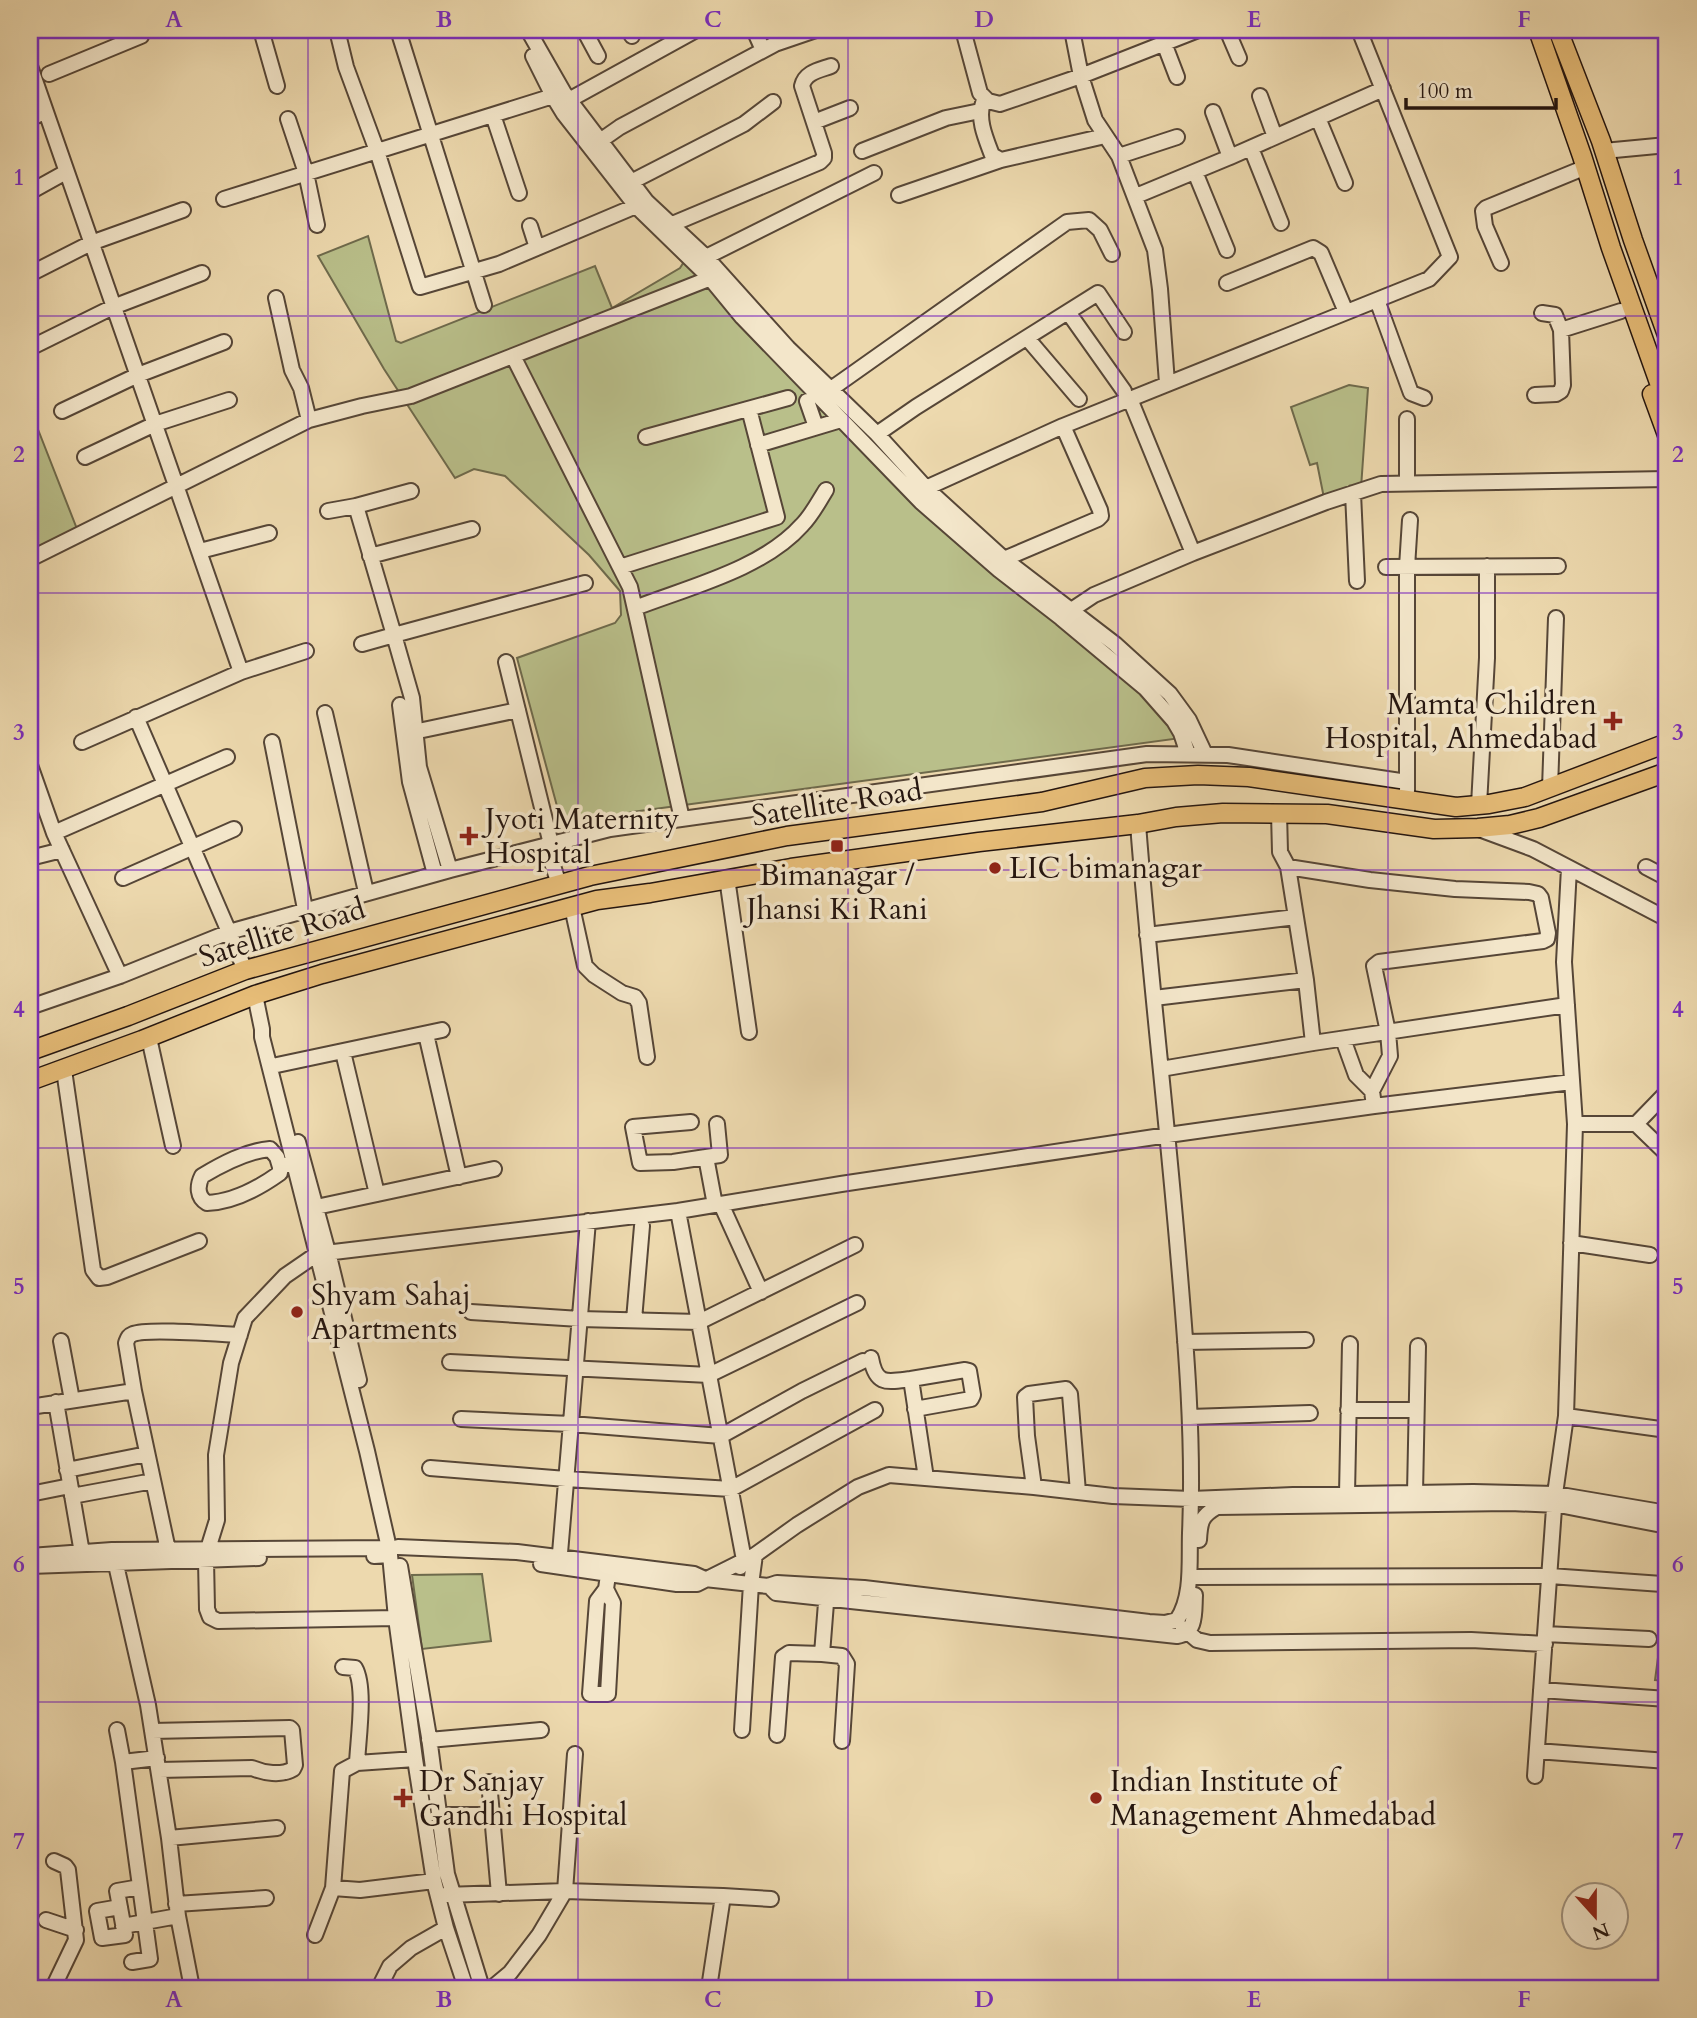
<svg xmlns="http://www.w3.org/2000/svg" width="1697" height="2018" viewBox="0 0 1697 2018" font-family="Cardo,serif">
  <rect width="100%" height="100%" fill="#edd9ae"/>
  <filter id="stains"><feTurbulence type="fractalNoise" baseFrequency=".00286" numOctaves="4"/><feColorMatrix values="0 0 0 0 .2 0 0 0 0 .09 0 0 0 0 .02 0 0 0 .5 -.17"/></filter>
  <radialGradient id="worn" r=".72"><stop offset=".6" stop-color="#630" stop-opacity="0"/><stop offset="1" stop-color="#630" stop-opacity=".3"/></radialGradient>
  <path fill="#b9bf8a" stroke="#6e6a4c" stroke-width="2" d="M368,236L396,341L401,343L595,266L612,308L680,268L687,257L697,255L965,534L1149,682L1176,713L1181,738L632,812L564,832L517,658L615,623L621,615L620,591L589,555L505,476L474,469L455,478L384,369L318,256Z
    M1349,385L1368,388L1361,488L1324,498L1317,463L1310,465L1291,407Z
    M30,409L77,529L30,555Z
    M482,1574L491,1641L422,1649L412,1575Z
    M1667,1590V1681L1655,1680Z"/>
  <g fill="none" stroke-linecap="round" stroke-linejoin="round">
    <defs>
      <path id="minor" d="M261,30L277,86
        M337,30L346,67L377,151L420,287L499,264L643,203
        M398,30L484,305
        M528,30L564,93L646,201L706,257L788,348L877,434L926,488L1004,559L1115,644L1170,694L1189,720L1205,754
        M584,30L598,56
        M629,30L632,36
        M754,30L763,50
        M963,30L980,93L988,101L1000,104L1081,76L1198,30
        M1072,30L1081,76L1095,120L1119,156L1155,250L1160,289L1167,383
        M1227,30L1239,58
        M1164,43L1177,77
        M533,56L553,96L564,114L636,206L710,278L742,317L921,502L999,570L1061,618L1145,688L1174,721L1181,733L1188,754
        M30,66L241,672L82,742
        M49,74L141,36L142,30
        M1260,96L1275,137
        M569,100L696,30
        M983,103C977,119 986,139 992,155L1001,160
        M1213,112L1230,157
        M493,115L519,193
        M1318,118L1345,183
        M30,119L45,111
        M288,119L306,173L317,225
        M814,122L850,108
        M600,141L620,127L775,44L816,30
        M1251,148L1281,223
        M862,151L946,118L980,111
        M1604,151L1667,145
        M1119,156L1177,137
        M1195,172L1227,250
        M631,182L744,124L773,102
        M30,192L66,172
        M899,195L1001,160L1105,136
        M1136,196L1230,157L1383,89
        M224,199L553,96
        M670,225L820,162L824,158V153L802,86C805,72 820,70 831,66
        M530,226L537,248
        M706,257L874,173
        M1501,263L1485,226L1483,211L1486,208L1586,167
        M30,274L91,243L183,210
        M1227,283L1313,248L1321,253L1346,312
        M276,298L292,370L301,388L309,420
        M1377,300L1411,393L1424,398
        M1068,312L1124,391
        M1542,313L1555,315L1561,330
        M1027,338L1079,399
        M30,348L113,307L202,273
        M513,356L630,587L682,819
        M831,389L1067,222L1089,220L1100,230L1112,254
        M1535,395L1556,394L1561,391L1563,385L1561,330L1621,311
        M807,401L816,427
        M62,411L138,375L224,342
        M1407,419V483
        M877,434L916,407L1098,293L1124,332
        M646,437L788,398
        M758,445L841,420
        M85,457L155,424L229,400
        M926,488L1063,426L1429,279L1450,257L1359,30
        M411,491L356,506L394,635L585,583
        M1353,493L1357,581
        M328,511L356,506
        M200,551L269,533
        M1193,553L1326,502L1381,484L1667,479
        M370,556L472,529
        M30,559L309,420L362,406L411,396L716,276
        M1004,559L1098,519L1101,516L1100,510L1063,426
        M620,567L777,517L749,409
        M1386,567L1558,566
        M635,608C689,587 763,569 802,525C812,515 819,501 826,490
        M1064,615L1094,595L1193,553L1130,399
        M362,644L394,635L412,698L419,767L450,870
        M506,662L551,844
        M241,672L306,651
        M400,705L410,782L435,874
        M325,713L366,892
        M136,717L229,932L450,870L610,829L1147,754L1228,755L1407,782
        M423,730L518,710
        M272,742L305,909
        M30,765L54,833L120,976
        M1550,788L1556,618
        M1407,791V567L1410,520
        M1479,805L1487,658V566
        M1279,813L1280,852L1288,867L1306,980L1313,1043
        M1479,829L1533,849L1667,919
        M54,833L227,757
        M546,845L559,884
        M30,858L62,850
        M1288,867L1370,880L1455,889L1529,892L1538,894L1541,898L1548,933L1547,939L1543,941L1379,962L1374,966L1388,1032L1390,1056L1372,1091L1374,1106
        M1646,867L1667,878
        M123,878L234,829
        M727,878L749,1032
        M572,907L585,966L594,975L622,993L635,997L639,1003L647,1057
        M1147,935L1296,917
        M1154,998L1306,980
        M30,1007L120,976L229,932L245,970
        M426,1034L459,1177
        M149,1038L173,1146
        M1343,1039L1356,1075L1372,1091
        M343,1052L377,1194
        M277,1065L442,1030
        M1161,1069L1313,1043L1567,1005
        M64,1070L93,1270L99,1278L107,1277L199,1241
        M691,1122L633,1127L640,1163L673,1162L706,1157
        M1575,1124H1636L1667,1092
        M1636,1124L1667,1154
        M298,1142L328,1252L359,1380
        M280,1167L277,1157L270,1149C246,1151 222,1164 202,1176C197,1186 197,1197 207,1203C234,1202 259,1188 280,1173V1167L293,1163
        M721,1204L761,1292
        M715,1205L706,1157L720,1155L717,1124
        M307,1209L494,1169
        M678,1211L744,1560L740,1567
        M1571,1243L1650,1255
        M471,1312L580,1319L699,1322L855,1245
        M634,1320L642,1226
        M61,1341L72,1400
        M1185,1342L1306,1340
        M871,1358C876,1386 887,1382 911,1379
        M450,1362L709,1375L857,1303
        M134,1391L126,1343C128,1338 128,1336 133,1334C147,1328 220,1334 240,1335
        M56,1402L82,1553
        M30,1407L134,1391L168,1550
        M915,1409L971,1399L973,1395L969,1371L965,1370L911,1379L926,1478
        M1348,1410H1416
        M1566,1416L1667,1430
        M1190,1417L1310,1413
        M461,1419L571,1424L721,1436L802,1391L863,1361
        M430,1468L566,1479L731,1489L875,1410
        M67,1470L147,1454
        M1034,1487L1027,1436L1025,1397L1029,1394L1066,1389L1070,1394L1078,1492
        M1415,1493L1418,1346
        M30,1494L70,1486
        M1347,1494L1350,1344
        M72,1496L153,1481
        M1199,1540C1200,1522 1201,1516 1217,1507L1510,1503L1559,1505L1667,1526
        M398,1547L517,1552L694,1574L705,1579L768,1586L777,1583L864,1588L1149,1622L1165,1623L1177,1620C1193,1597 1189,1561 1190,1533C1194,1439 1186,1345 1178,1252C1166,1109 1149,967 1138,824
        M208,1549L217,1520L216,1455L231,1363L245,1318L285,1276L317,1254L678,1211L841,1184L1168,1135L1374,1106L1572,1082
        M30,1556L112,1550L389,1548L367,1451L262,1037V1029L255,995
        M114,1556L148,1705L169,1838L178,1916L192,1988
        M374,1556L390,1555L396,1618L415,1759L434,1881L446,1928L466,1988
        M206,1560L207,1609L210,1617L218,1621L396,1618
        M541,1564L677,1584H697L755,1555L797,1525L858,1487L889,1475L1034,1487L1113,1496L1191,1499L1293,1495L1473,1492L1555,1494L1667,1513
        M559,1565L588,1221
        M30,1566L259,1558
        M400,1566L429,1737L447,1874L482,1988
        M1196,1577L1550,1576L1662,1584
        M606,1589L597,1601L590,1694H608L613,1603L606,1589L608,1575
        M772,1589L776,1593L1177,1636C1197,1633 1194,1612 1195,1595
        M827,1590L822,1654L842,1656L847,1664L842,1741
        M1183,1628L1197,1640L1210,1643L1471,1640L1545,1644
        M1545,1634L1649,1639
        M343,1667L355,1668C366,1687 358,1740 357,1763L415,1759
        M1541,1690L1667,1699
        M117,1730L123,1762
        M742,1730L751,1584L755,1555
        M152,1731L290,1728L292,1730L295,1765L293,1769C281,1776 264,1773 252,1768L159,1770
        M777,1735L783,1657L789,1653L822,1654
        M429,1740L541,1730
        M1537,1751L1667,1761
        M1535,1776L1555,1494L1566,1416L1575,1124L1564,962L1569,868
        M439,1815H492L489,1782
        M492,1815L499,1894
        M169,1838L277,1828
        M333,1888L360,1890L434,1881
        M445,1895L565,1891L723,1896L709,1988
        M723,1896L771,1899
        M176,1904L266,1898
        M120,1907L97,1911L102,1938L125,1935L117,1891L140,1887
        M46,1920L76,1930
        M123,1926L178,1916
        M315,1935L333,1888L342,1771L357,1763
        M132,1962L150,1959L123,1762L157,1758
        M53,1988L76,1940L68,1870L65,1866L54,1861
        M379,1988L390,1966L411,1948L446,1928
        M492,1988L510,1973L539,1935L565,1891L575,1754"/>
      <path id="major" d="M1538,30L1582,156L1611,248L1667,405
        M1558,30L1601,141L1633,240L1667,335
        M30,32L34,30
        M1652,394L1667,435
        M30,1051L128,1016L245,970L590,876L787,836L1042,802L1145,778L1198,775L1249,777L1456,807L1489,804L1525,797L1667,743
        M30,1081L142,1040L255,995L322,974L597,900L650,893L791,868L979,842L1138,824L1176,817L1223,813L1327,814L1434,829L1478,828L1510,825L1539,818L1667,772
        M30,1987L32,1988"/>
    </defs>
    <use href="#minor" stroke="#564637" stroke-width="18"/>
    <use href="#major" stroke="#24150f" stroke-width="21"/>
    <use href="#minor" stroke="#f3e6ca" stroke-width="14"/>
    <use href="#major" stroke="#e6bc77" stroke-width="18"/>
  </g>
  <path fill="none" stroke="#7b2cbf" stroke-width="2" stroke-opacity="0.55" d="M308,30V1988M578,30V1988M848,30V1988M1118,30V1988M1388,30V1988M30,316H1667M30,593H1667M30,870H1667M30,1148H1667M30,1425H1667M30,1702H1667"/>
  <g fill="#8f2418" stroke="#f3e6ca" stroke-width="2.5">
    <path d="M1609.5 710.5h7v7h7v7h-7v7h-7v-7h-7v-7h7z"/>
    <path d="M465.5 825.5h7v7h7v7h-7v7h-7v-7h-7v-7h7z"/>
    <rect x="830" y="839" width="14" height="14" rx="3.5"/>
    <circle cx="995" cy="868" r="7"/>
    <circle cx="297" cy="1312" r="7"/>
    <path d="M399.5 1787.5h7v7h7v7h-7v7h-7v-7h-7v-7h7z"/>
    <circle cx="1096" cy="1798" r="7"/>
  </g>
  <g text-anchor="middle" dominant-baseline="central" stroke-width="7" stroke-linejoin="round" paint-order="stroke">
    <g font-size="30" fill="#24150f" stroke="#f3e6ca" text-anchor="start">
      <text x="1597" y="704" text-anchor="end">Mamta Children<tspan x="1597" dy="34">Hospital, Ahmedabad</tspan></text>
      <text x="485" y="819">Jyoti Maternity<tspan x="485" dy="34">Hospital</tspan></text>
      <text x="1009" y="868">LIC bimanagar</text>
      <text x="837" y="875" text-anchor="middle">Bimanagar /<tspan x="837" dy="34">Jhansi Ki Rani</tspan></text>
      <text x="311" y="1295">Shyam Sahaj<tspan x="311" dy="34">Apartments</tspan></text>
      <text x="419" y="1781">Dr Sanjay<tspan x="419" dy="34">Gandhi Hospital</tspan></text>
      <text x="1110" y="1781">Indian Institute of<tspan x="1110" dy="34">Management Ahmedabad</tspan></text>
    </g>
    <g font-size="30" fill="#24150f" stroke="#f3e6ca">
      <text transform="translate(837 803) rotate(-9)">Satellite Road</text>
      <text transform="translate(282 933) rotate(-17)">Satellite Road</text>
    </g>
  </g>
  <rect width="1697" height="2018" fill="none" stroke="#edd9ae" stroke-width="77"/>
  <g transform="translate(1595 1916) rotate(159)"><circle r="33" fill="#f3e6ca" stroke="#a0927f" stroke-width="2"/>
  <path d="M0-5L12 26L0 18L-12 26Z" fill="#8f2418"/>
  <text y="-10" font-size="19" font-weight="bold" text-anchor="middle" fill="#24150f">N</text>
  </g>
  <path d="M1406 98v10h150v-10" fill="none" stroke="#24150f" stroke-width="3.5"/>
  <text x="1417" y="98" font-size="21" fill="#24150f" stroke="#f3e6ca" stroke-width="5" paint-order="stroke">100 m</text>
  <rect x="38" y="38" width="1620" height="1942" fill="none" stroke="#7b2cbf" stroke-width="2.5"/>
  <g font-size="23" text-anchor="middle" font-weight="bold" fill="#7b2cbf">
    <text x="174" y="27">A</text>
    <text x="444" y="27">B</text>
    <text x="713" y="27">C</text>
    <text x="984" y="27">D</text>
    <text x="1254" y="27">E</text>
    <text x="1524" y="27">F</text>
    <text x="19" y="185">1</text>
    <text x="1678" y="185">1</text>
    <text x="19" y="462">2</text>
    <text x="1678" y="462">2</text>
    <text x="19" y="740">3</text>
    <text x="1678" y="740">3</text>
    <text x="19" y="1017">4</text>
    <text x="1678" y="1017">4</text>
    <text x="19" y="1294">5</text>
    <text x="1678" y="1294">5</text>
    <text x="19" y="1572">6</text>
    <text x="1678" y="1572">6</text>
    <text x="19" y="1849">7</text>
    <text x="1678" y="1849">7</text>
    <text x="174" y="2007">A</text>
    <text x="444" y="2007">B</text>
    <text x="713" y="2007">C</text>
    <text x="984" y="2007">D</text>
    <text x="1254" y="2007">E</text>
    <text x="1524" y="2007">F</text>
  </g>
  <rect width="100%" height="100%" filter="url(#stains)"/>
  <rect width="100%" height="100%" fill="url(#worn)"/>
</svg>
